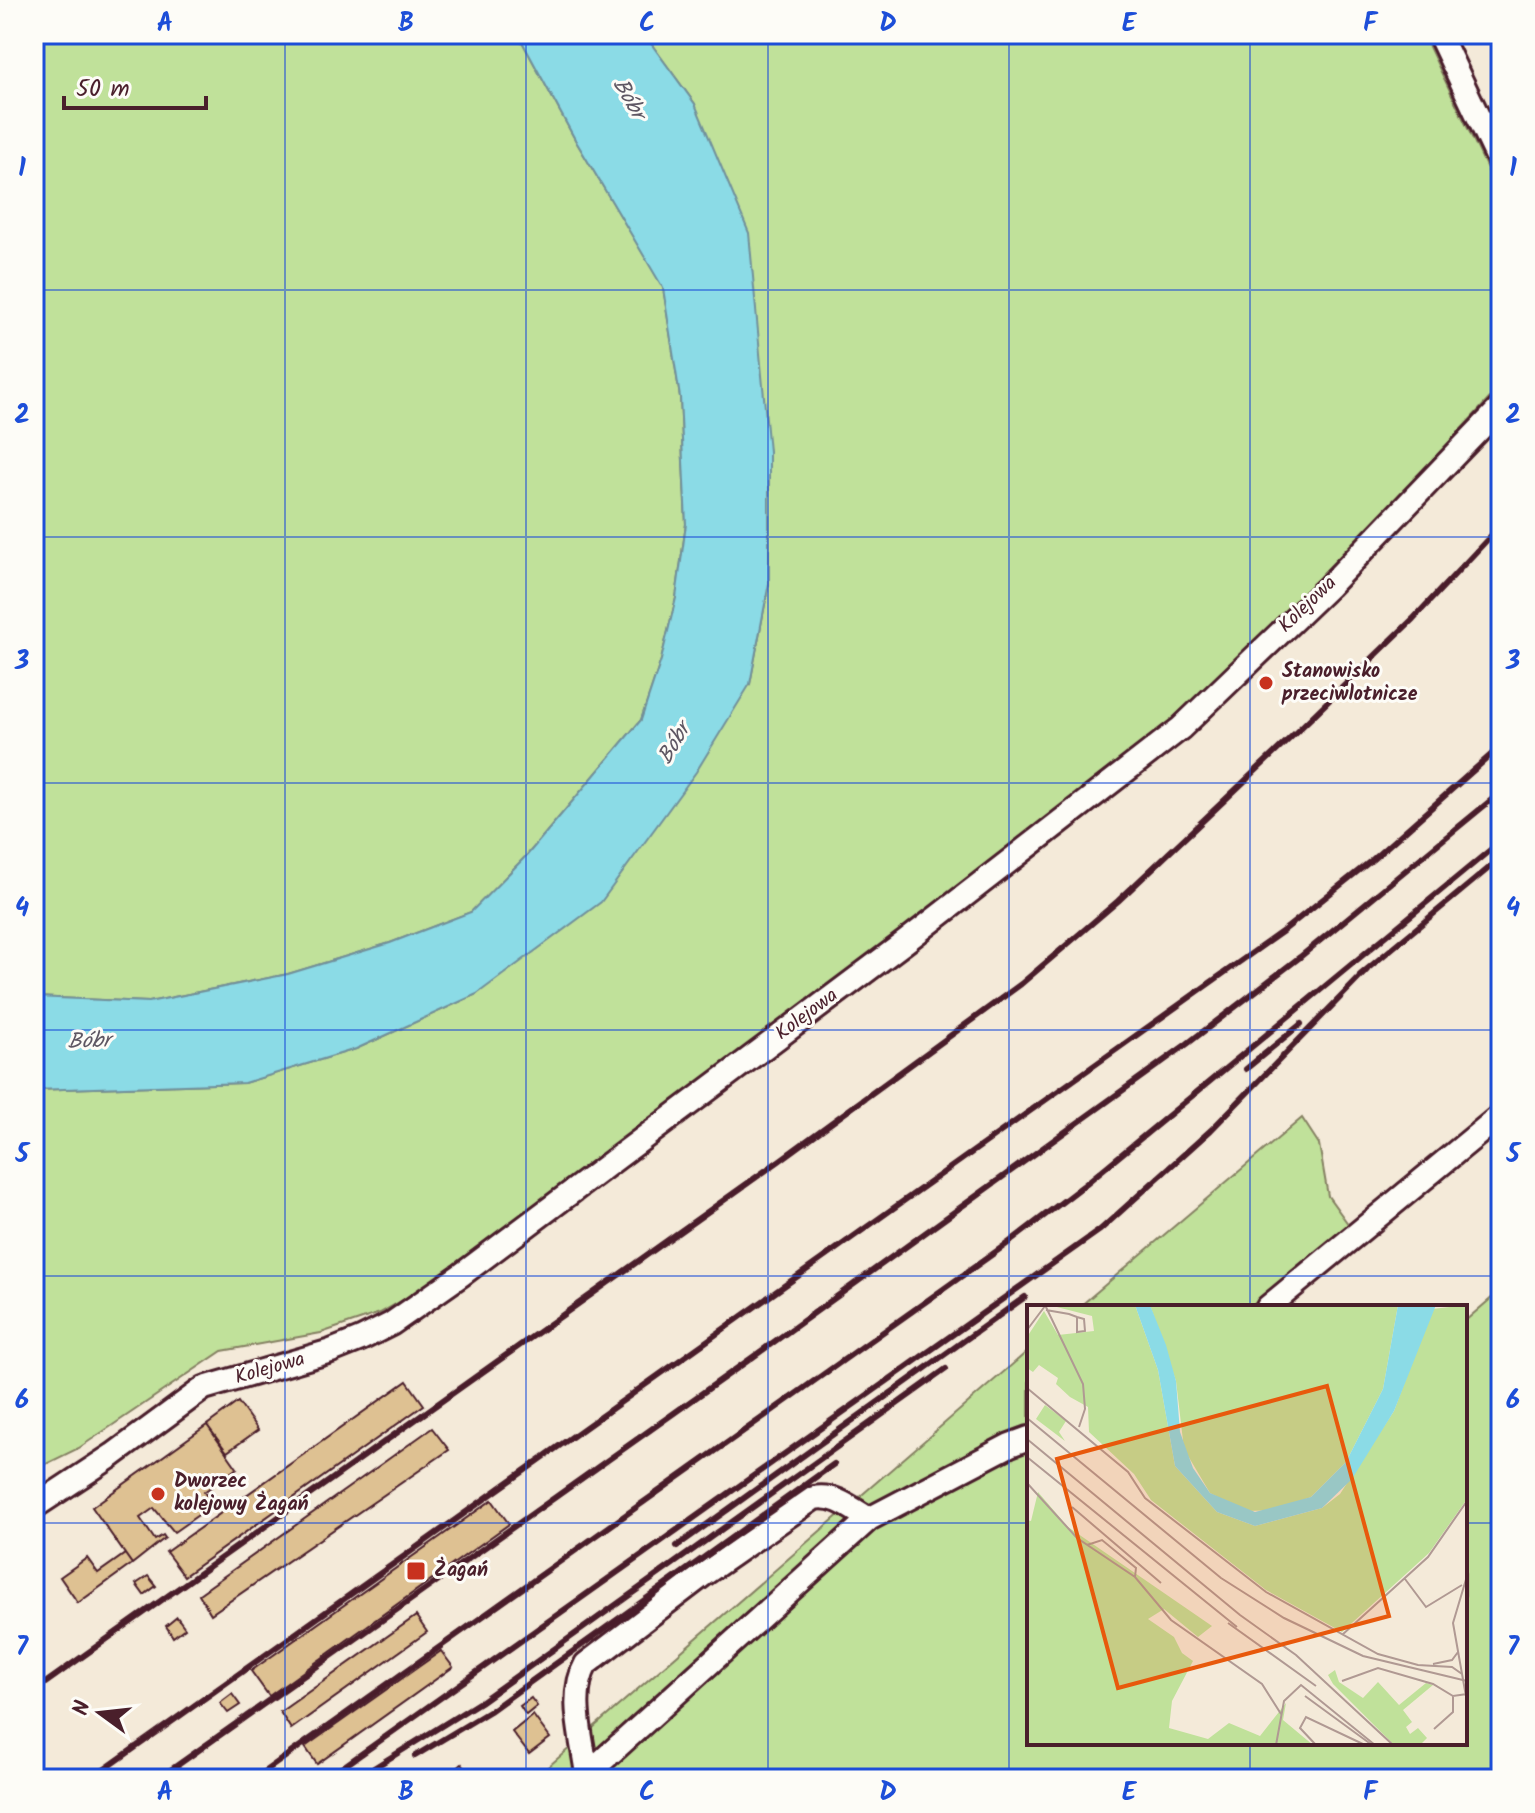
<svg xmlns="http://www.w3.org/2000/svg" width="1535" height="1813" viewBox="0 0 1535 1813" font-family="Kalam,sans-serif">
  <rect width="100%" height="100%" fill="#f4ead9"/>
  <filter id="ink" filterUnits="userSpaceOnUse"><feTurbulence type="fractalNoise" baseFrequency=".0125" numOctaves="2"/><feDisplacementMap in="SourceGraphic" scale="16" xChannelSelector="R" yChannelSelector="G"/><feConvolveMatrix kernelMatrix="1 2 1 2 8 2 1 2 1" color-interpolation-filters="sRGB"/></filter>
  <g filter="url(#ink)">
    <path fill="#c0e19a" stroke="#858062" stroke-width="2" d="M34,34H518L577,143L663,287L680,397L686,524L676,598L661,660L641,720L528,854L471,912L390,943L288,974L149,1002L34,997Z
      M644,34H1423L1501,198V386L1332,569L1170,721L916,928L585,1172L413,1294L380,1313L321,1333L222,1351L79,1448L34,1470V1090L244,1083L356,1049L477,994L750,684L769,583V452L695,104Z
      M1302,1118L1319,1144L1328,1196L1351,1228L1250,1307H1079Z
      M1494,1296L1501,1305V1779H534L1029,1350V1743H1465V1321Z"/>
    <path fill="#8bdbe6" stroke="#71909b" stroke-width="2" d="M518,34H644L695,104L749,233L769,452V583L750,684L696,772L601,902L477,994L356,1049L244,1083L34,1090V997L149,1002L288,974L390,943L471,912L528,854L641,720L661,660L676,598L686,524L680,397L663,288L577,143Z"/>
    <path fill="#dec192" stroke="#4a1f2b" stroke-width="2" d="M407,1381L424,1405L184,1576L166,1552Z
      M238,1402L258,1430L227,1452L207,1425Z
      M207,1425L237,1468L204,1492L206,1495L211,1492L218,1501L174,1532L154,1508L140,1518L155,1540L163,1535L165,1538L132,1564L92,1507Z
      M432,1428L449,1450L211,1614L199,1594Z
      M492,1500L509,1524L269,1696L251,1671Z
      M125,1554L132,1564L78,1603L60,1577L87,1558L98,1573Z
      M148,1576L156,1586L144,1595L136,1584Z
      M416,1616L427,1632L291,1729L280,1712Z
      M177,1617L185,1628L173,1637L166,1626Z
      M441,1651L453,1667L317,1764L305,1747Z
      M232,1694L240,1705L228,1713L220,1703Z
      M531,1698L537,1706L526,1715L520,1706Z
      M533,1715L550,1738L529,1754L512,1732Z
      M462,1764L474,1779H445Z"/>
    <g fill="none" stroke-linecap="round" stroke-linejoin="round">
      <defs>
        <path id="minor" d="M1439,34L1501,165
          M1268,1307L1501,1115
          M34,1507L113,1455L204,1388L331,1351L361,1339L391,1324L461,1275L905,942L1181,728L1329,586L1501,407
          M587,1775C583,1741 568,1696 586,1664L703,1575L814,1498C835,1494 851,1508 869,1519
          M582,1779L869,1519L1010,1445L1029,1438"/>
      </defs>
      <use href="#minor" stroke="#4a1f2b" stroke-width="28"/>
      <use href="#minor" stroke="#fdfcf7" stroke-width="22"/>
      <path stroke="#4a1f2b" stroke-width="6" d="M1360,975L1501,858
        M1246,1069L1301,1024
        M677,1546L1025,1297
        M34,1691L779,1161L1021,984L1118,901L1285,743L1413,619L1501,525
        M415,1756L490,1711L834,1464
        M91,1779L1283,931L1372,860L1501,746
        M158,1779L753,1357L1187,1044L1300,957L1501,792
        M254,1779L1011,1241L1083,1186L1501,841
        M326,1779L1100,1230L1211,1130L1367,970
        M356,1779L480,1702L946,1369"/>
    </g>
  </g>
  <path fill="none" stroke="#1d4ed8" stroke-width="2" stroke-opacity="0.55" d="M285,34V1779M526,34V1779M768,34V1779M1009,34V1779M1250,34V1307M34,290H1501M34,537H1501M34,783H1501M34,1030H1501M34,1276H1501M34,1523H1029M1465,1523H1501M1250,1743V1779"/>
  <g fill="#c8321e" stroke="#fdfcf7" stroke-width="3">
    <circle cx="1266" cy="683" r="8"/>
    <circle cx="158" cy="1494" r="8"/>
    <rect x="406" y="1561" width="20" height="20" rx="4"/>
  </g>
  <g text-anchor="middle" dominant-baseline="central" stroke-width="6" stroke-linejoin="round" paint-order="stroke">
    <g font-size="20" fill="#4a1f2b" stroke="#fdfcf7">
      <text transform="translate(1308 605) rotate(-44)">Kolejowa</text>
      <text transform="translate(807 1015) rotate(-37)">Kolejowa</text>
      <text transform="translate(270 1369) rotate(-16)">Kolejowa</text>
    </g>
    <g font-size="20" font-weight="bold" fill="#4a1f2b" stroke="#fdfcf7" text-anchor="start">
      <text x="1282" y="672">Stanowisko<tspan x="1282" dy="23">przeciwlotnicze</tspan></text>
      <text x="174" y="1482">Dworzec<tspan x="174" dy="23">kolejowy Żagań</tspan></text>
      <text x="434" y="1571">Żagań</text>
    </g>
    <g font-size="22" font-style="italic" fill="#5e5763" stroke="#fdfcf7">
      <text transform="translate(628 99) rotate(60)">Bóbr</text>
      <text transform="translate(675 744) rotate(-60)">Bóbr</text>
      <text transform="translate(89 1042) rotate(-2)">Bóbr</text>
    </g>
  </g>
  <g transform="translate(1027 1305)">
    <rect width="440" height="440" fill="#f4ead9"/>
    <path d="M22,0H108L131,65L148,161L190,207L228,221L295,203L313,189L367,106L405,4L440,0V194L402,248L315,327L239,285L124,195L107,169L62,127L61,102L43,92L29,79L31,73L12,60L6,67L0,63V32L17,6L31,30L67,26L65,11ZM123,0H371L356,84L319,157L284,192L250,205L218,206L183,188L157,144L149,76ZM18,100L39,116L32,127L38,136L9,114ZM11,187L41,222L185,321L171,332L137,304L121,314L147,332L155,348L166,356L145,396L142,423L181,434L202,418L233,431L259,398L256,415L286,440H0V215L4,216ZM308,365L312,377L336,393L351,377L372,400L399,378L406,380L376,405L385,417L379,422L383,429L391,423L400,433L393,440H367L306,379L301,370Z" fill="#c0e19a"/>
    <path d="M108,0H123L139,40L149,76L153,127L166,163L183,188L228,207L284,192L319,157L356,84L371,0H409L367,106L325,174L295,203L228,221L190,207L148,161L131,65Z" fill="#8bdbe6"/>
    <path fill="none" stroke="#b09993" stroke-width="2" d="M18,0L56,79L58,104L52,122M19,5L42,9L50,12L57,14L58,26L50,27V12M0,25L18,1M0,83L101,167L118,193L239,287L351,349L391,360L425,362L435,369M0,113L194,273L257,313L336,351L440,376M0,134L213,310L269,350L366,440M0,152L210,322M0,178L50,233L108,272L144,315L235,379L254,409M45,202L134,278M60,240L75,235L109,263L108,272M440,271L426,318L440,397M378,274L399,302L435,280M201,318L289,381M315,330L401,252L440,196M406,359L425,355L431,347M315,376L351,363L406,379L426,391L440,389M278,391L345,440M407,424L426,407V391M249,440L257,396L274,380L348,440M289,440L273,423L279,412L338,440"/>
    <path fill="#e8590c" fill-opacity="0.15" stroke="#e8590c" stroke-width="4" d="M300,81L362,311L91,383L30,154Z"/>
    <rect width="440" height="440" fill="none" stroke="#4a1f2b" stroke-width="4"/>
  </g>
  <rect width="1535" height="1813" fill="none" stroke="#fdfcf7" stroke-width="88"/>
  <g transform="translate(100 1713) rotate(285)" stroke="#fdfcf7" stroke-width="6" paint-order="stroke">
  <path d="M0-6L14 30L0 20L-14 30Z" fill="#4a1f2b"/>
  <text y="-12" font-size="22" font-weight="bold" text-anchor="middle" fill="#4a1f2b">N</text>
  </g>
  <path d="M64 96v12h142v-12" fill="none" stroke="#4a1f2b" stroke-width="4"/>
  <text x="76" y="96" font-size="24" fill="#4a1f2b" stroke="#fdfcf7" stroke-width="6" paint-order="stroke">50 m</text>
  <rect x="44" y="44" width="1447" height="1725" fill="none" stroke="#1d4ed8" stroke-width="3"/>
  <g font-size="26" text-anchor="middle" font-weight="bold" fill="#1d4ed8">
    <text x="165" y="31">A</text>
    <text x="406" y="31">B</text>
    <text x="647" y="31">C</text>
    <text x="888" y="31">D</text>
    <text x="1129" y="31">E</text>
    <text x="1370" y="31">F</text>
    <text x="22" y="176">1</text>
    <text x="1513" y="176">1</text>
    <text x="22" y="423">2</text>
    <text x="1513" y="423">2</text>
    <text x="22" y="669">3</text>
    <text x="1513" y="669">3</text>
    <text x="22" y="916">4</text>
    <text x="1513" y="916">4</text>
    <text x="22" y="1162">5</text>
    <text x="1513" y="1162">5</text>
    <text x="22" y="1408">6</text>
    <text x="1513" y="1408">6</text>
    <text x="22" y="1655">7</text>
    <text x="1513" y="1655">7</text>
    <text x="165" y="1800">A</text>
    <text x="406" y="1800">B</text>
    <text x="647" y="1800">C</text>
    <text x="888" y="1800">D</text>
    <text x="1129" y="1800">E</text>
    <text x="1370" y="1800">F</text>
  </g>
</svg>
